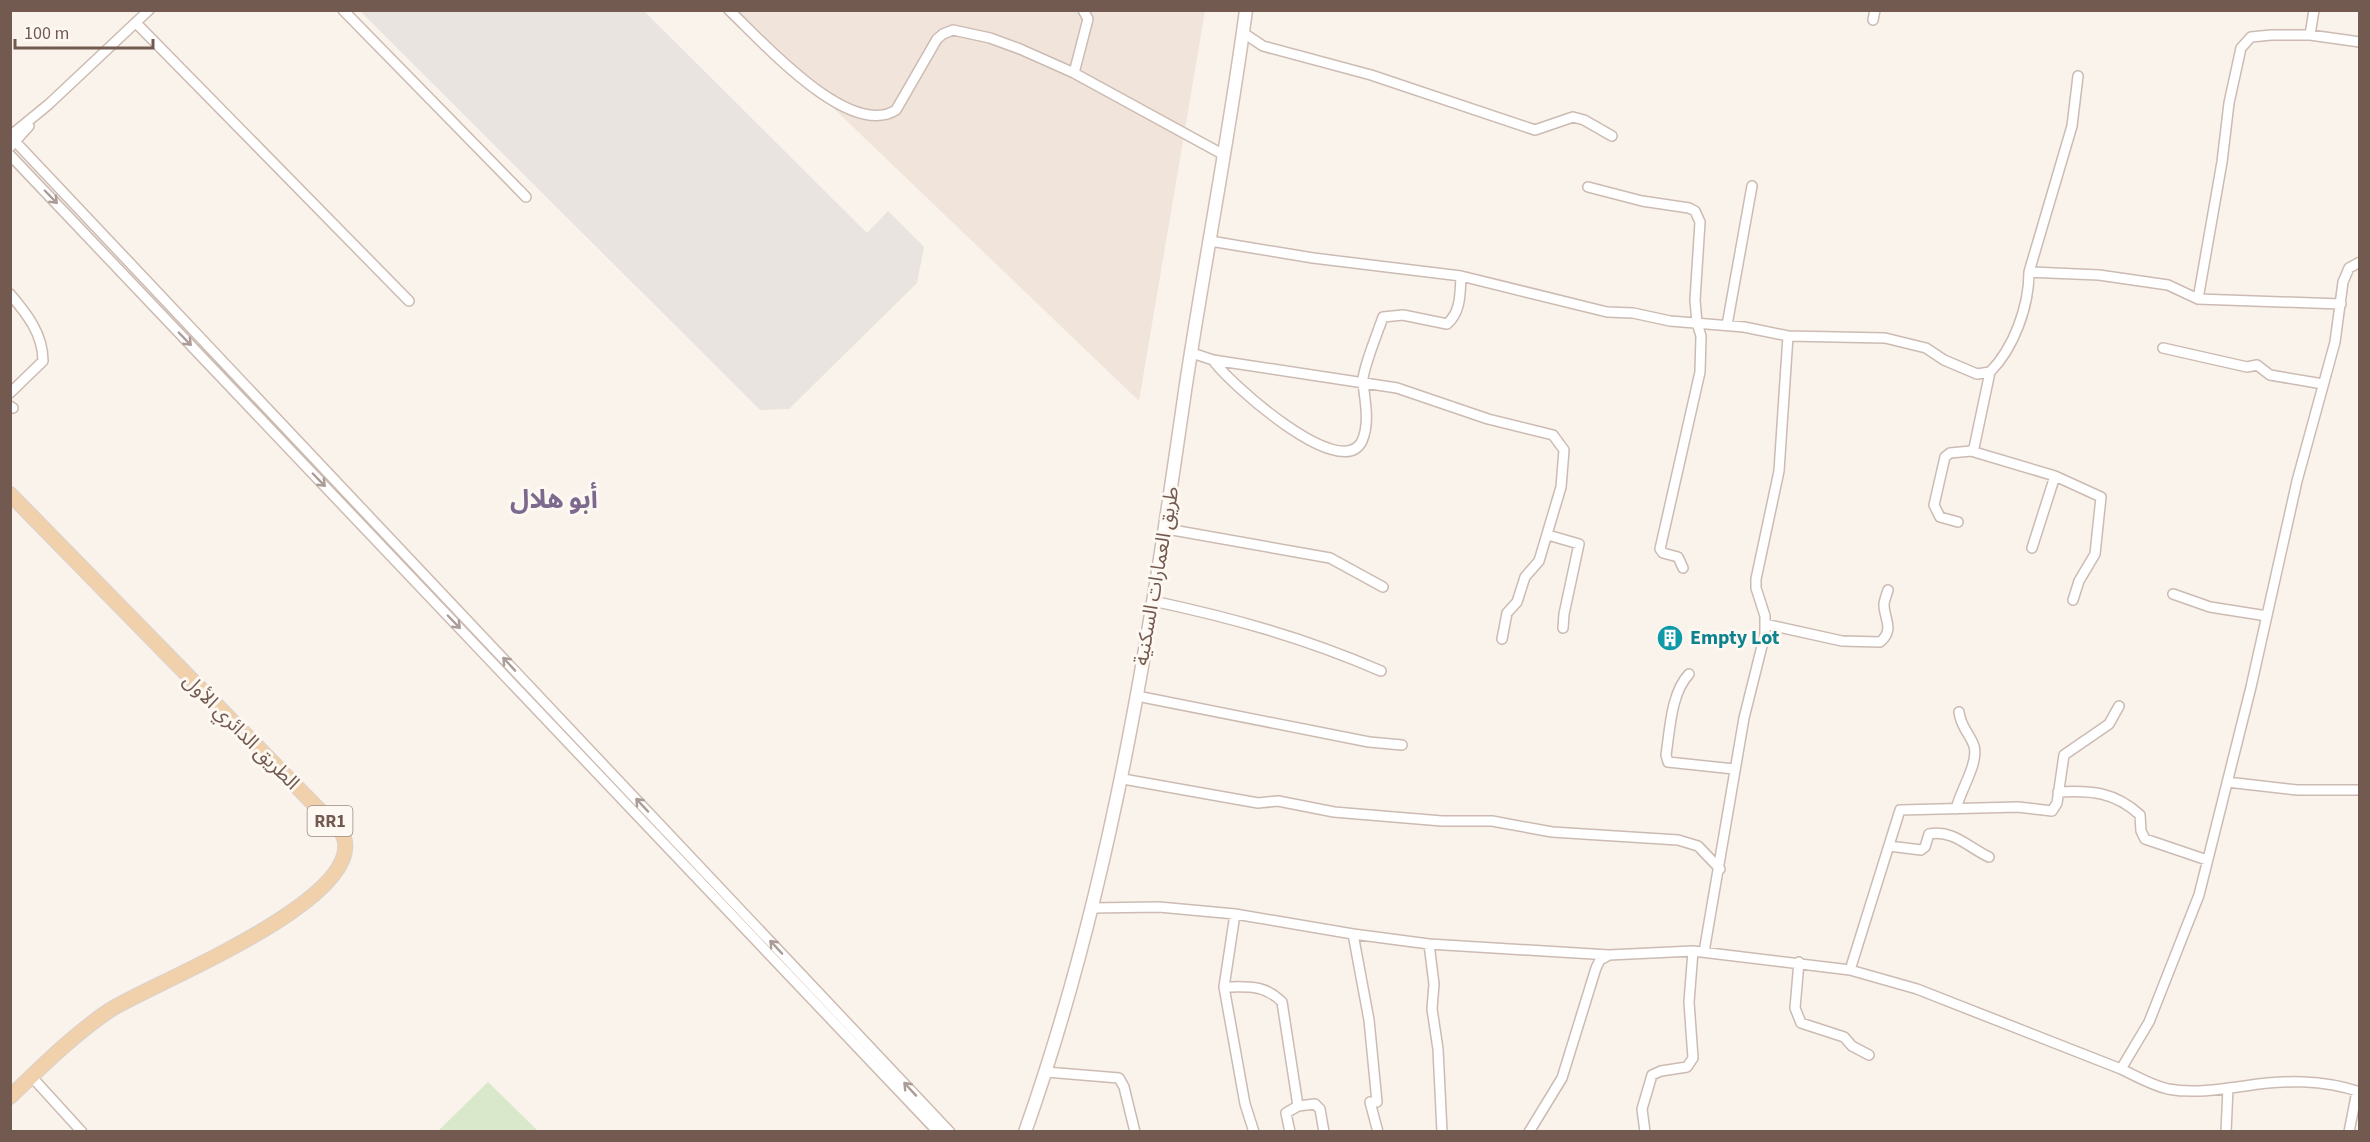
<svg xmlns="http://www.w3.org/2000/svg" width="2370" height="1142" viewBox="0 0 2370 1142" font-family="'Source Sans 3','Noto Sans Arabic',sans-serif">
  <rect width="100%" height="100%" fill="#faf3eb"/>
  <path fill="#f1e5db" d="M732,11H1205L1139,401Z"/>
  <path fill="#eae4e0" d="M360,11H644L867,233L888,211L924,247L917,283L789,409L760,410Z"/>
  <path fill="#d9e7cb" d="M488,1082L538,1131H438Z"/>
  <g fill="none" stroke-linecap="round" stroke-linejoin="round">
    <defs>
      <path id="minor" d="M343,10L526,197
        M729,10C761,40 849,140 896,110L937,39L943,34L953,30L990,38L1020,49L1074,73L1224,155
        M1873,20L1875,10
        M136,23L409,301
        M1242,32L1263,46L1371,75L1535,130L1573,117L1584,120L1612,136
        M2310,35L2314,10
        M1074,73L1088,19L1083,10
        M10,136L950,1132
        M10,136L49,104L149,10
        M10,147L29,126
        M10,155L938,1132
        M1588,187L1642,201L1689,208L1695,211L1700,222L1695,300L1697,323L1701,336L1700,372L1660,549L1663,553L1678,557L1683,568
        M1210,241L1313,258L1461,276L1607,312L1633,313L1670,321L1744,327L1788,336L1885,338L1926,348L1944,360L1977,374L1990,372C2014,348 2029,306 2029,272L2099,275L2168,285L2198,299L2341,304
        M2360,262L2349,268L2343,282L2335,342L2297,481L2251,687L2199,895L2149,1022L2121,1069C2136,1076 2151,1085 2168,1089C2194,1094 2219,1089 2245,1086C2284,1080 2322,1079 2360,1092
        M2029,272L2072,126L2078,76
        M10,294C27,314 43,334 43,361L10,393
        M2198,299L2222,162L2229,103L2241,48L2251,37L2271,35H2310L2360,42
        M1727,325L1752,186
        M2163,348L2247,367L2257,365L2270,375L2323,384
        M1192,353L1213,360L1397,388L1488,419L1553,435L1564,450L1561,487L1539,561L1525,577L1517,602L1507,613L1502,639
        M1213,360C1227,381 1341,484 1362,441C1370,423 1365,401 1363,383C1361,373 1379,329 1383,317L1403,315L1447,324C1461,312 1460,294 1461,276
        M10,406L13,408
        M1971,451L2055,476L2101,497L2095,554L2079,581L2073,600
        M1958,522L1940,517L1934,505L1945,457L1950,453L1971,451L1974,448L1990,372
        M1167,529L1330,558L1383,587
        M1548,535L1579,544L1564,614L1563,628
        M2032,548L2055,476
        M2173,594L2210,607L2267,616
        M1153,601C1233,618 1305,638 1381,671
        M1765,624L1842,641L1880,642C1895,630 1884,618 1884,605C1884,600 1887,594 1888,590
        M1689,674C1671,693 1670,729 1666,755L1668,762L1734,769
        M1137,696L1369,742L1402,745
        M1123,779L1258,803L1278,801L1334,812L1442,821H1492L1552,832L1678,840L1698,846L1720,869
        M2227,782L2297,790H2360
        M2058,792C2091,790 2115,792 2140,815L2141,831L2145,839L2207,860
        M1956,809C1960,791 1979,763 1974,746C1969,732 1961,728 1959,712
        M1889,846L1921,850L1925,847L1929,834C1953,829 1969,848 1989,857
        M1092,908L1159,907L1235,914L1353,934L1429,944L1609,955L1693,951L1850,970L1917,989L2121,1069
        M1235,914L1224,987L1245,1104L1254,1132
        M1353,934L1369,1020L1377,1102H1370L1378,1132
        M1429,944L1434,984L1432,1009L1438,1049L1442,1132
        M1704,952L1744,718L1765,634V616L1756,588V579L1779,471L1788,336
        M1799,962L1795,1008L1801,1023L1844,1037L1852,1046L1869,1055
        M1850,970L1900,810L2018,807L2052,811L2057,803L2064,755L2109,724L2119,706
        M1224,987C1247,987 1264,984 1282,1002L1298,1106L1315,1104L1320,1109L1324,1132
        M1046,1072L1119,1078L1124,1087L1135,1132
        M31,1076L82,1132
        M1290,1132L1286,1113L1298,1106
        M1529,1132L1562,1078L1596,968L1600,960L1609,955
        M1645,1132L1642,1109L1652,1075L1661,1071L1687,1067L1693,1058L1689,1002L1693,951
        M2226,1132L2228,1088
        M2349,1132L2357,1091"/>
      <path id="secondary" d="M1025,1132C1110,892 1149,642 1185,391C1204,264 1229,138 1246,10"/>
      <path id="primary" d="M10,494L342,833C375,897 152,983 110,1010C73,1035 42,1066 10,1097"/>
    </defs>
    <use href="#minor" stroke="#ccbbb2" stroke-width="12"/>
    <use href="#secondary" stroke="#d0bdb3" stroke-width="15"/>
    <use href="#primary" stroke="#d8d1ce" stroke-width="16"/>
    <use href="#minor" stroke="#fff" stroke-width="9"/>
    <use href="#secondary" stroke="#fff" stroke-width="12"/>
    <use href="#primary" stroke="#f1d1ac" stroke-width="14"/>
  </g>
  <defs><path id="oneway-shaft" d="M-6 0H5M1.5-3L5.5 0L1.5 3" fill="none" stroke-width="1.6" stroke-linecap="round" stroke-linejoin="round" transform="scale(1.5)"/></defs>
  <g stroke="#ab9c97">
    <use href="#oneway-shaft" transform="translate(51 197) rotate(46)"/>
    <use href="#oneway-shaft" transform="translate(185 339) rotate(46)"/>
    <use href="#oneway-shaft" transform="translate(319 480) rotate(46)"/>
    <use href="#oneway-shaft" transform="translate(454 622) rotate(46)"/>
    <use href="#oneway-shaft" transform="translate(509 664) rotate(-133)"/>
    <use href="#oneway-shaft" transform="translate(642 805) rotate(-133)"/>
    <use href="#oneway-shaft" transform="translate(776 947) rotate(-133)"/>
    <use href="#oneway-shaft" transform="translate(910 1089) rotate(-133)"/>
  </g>
  <defs>
    <symbol id="building-disc" viewBox="-11 -11 22 22"><circle r="9.5" fill="#0f9aa8" stroke="#fdf8f2"/><path d="M-4-6H4V6H1V3H-1V6H-4ZM-2.5-4.3h1.7v1.8h-1.7ZM.8-4.3h1.7v1.8H.8ZM-2.5-1h1.7V.8h-1.7ZM.8-1h1.7V.8H.8Z" fill="#fff"/></symbol>
  </defs>
  <g fill-rule="evenodd">
    <use href="#building-disc" x="1655" y="623" width="30" height="30"/>
  </g>
  <g text-anchor="middle" dominant-baseline="central" stroke-width="6" stroke-linejoin="round" paint-order="stroke">
    <rect fill="#fdf8f2" stroke="#9c8981" stroke-width="1.5" x="307.5" y="806" width="45" height="30" rx="4.5"/>
    <g font-size="18" font-weight="bold" fill="#735a51">
      <text x="330" y="821">RR1</text>
    </g>
    <g font-size="20" fill="#735a51" stroke="#fdf8f2">
      <text transform="translate(1157 576) rotate(-80)">طريق العمارات السكنية</text>
      <text transform="translate(241 732) rotate(45)">الطريق الدائري الأول</text>
    </g>
    <g font-size="20" font-weight="bold" fill="#0d838f" stroke="#fdf8f2" text-anchor="start">
      <text x="1690" y="638">Empty Lot</text>
    </g>
    <g font-size="26" font-weight="bold" fill="#7e698e" stroke="#fdf8f2">
      <text x="554" y="499">أبو هلال</text>
    </g>
  </g>
  <rect width="2370" height="1142" fill="none" stroke="#735a51" stroke-width="24"/>
  <path d="M15 39v9h138v-9" fill="none" stroke="#735a51" stroke-width="3"/>
  <text x="24" y="39" font-size="18" fill="#735a51" stroke="#fdf8f2" stroke-width="4.5" paint-order="stroke">100 m</text>
</svg>
